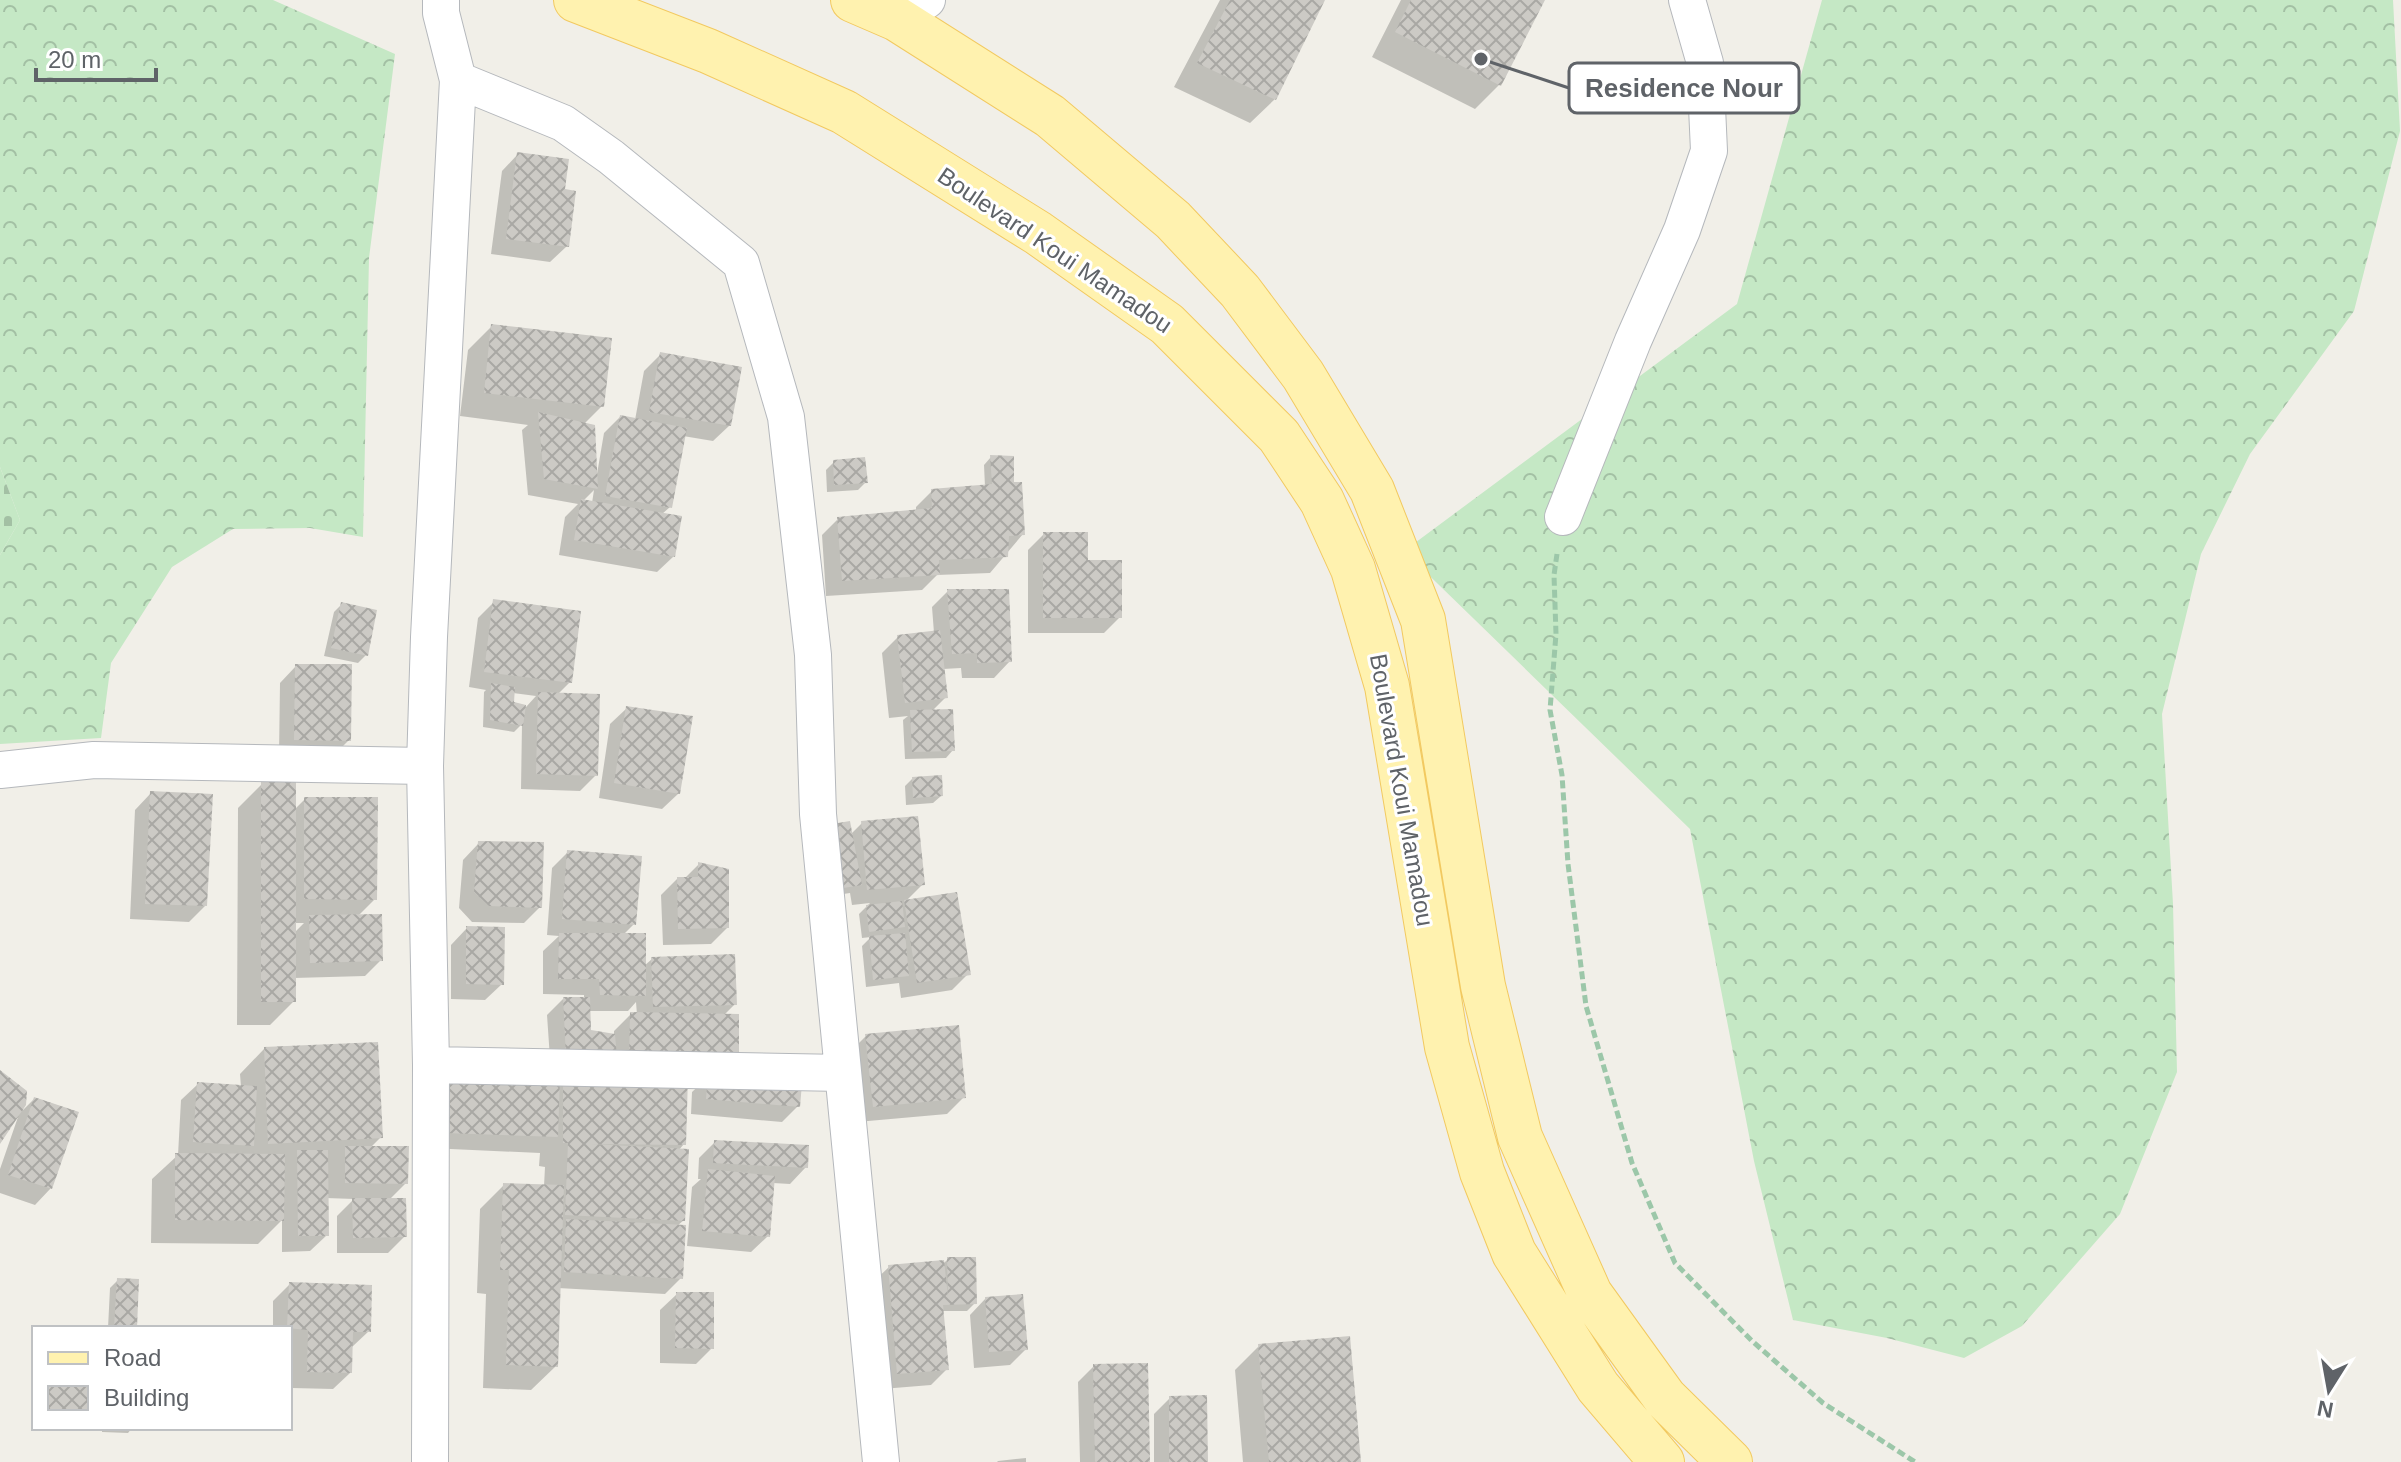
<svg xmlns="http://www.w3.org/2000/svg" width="2401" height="1462" viewBox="0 0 2401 1462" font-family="Arial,sans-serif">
  <defs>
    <pattern id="forest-crowns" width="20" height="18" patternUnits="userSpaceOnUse" patternTransform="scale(2)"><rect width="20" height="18" fill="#c5e8c5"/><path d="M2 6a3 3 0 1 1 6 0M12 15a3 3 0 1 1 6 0" fill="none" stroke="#a3c0a4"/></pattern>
    <pattern id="cemetery-stones" width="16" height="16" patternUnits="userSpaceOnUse" patternTransform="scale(2)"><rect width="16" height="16" fill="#c5e8c5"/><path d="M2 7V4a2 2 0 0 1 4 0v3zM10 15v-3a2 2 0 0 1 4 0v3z" fill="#a3c0a4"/></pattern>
    <pattern id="building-cross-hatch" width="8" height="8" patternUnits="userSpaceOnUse" patternTransform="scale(2)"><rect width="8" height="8" fill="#cccac5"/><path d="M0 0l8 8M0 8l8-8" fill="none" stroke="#a9a8a4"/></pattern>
  </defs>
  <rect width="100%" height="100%" fill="#f1efe8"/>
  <path fill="url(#forest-crowns)" d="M0,0H273L395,54L369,258L363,537L310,528L233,529L172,567L111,663L101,738L0,744V555L20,520L0,467Z
    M1822,0H2393L2400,131L2354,311L2250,454L2201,554L2162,714L2173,904L2177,1072L2120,1214L2022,1326L1964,1358L1887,1338L1793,1320L1754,1161L1690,829L1404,551L1737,304Z"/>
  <path fill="url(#cemetery-stones)" d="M0,467L20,520L0,555Z"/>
  <path fill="#0003" fill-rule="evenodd" d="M1220,0H1323L1275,99L1250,123L1174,87Z
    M1401,0H1543L1499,85L1475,109L1372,57Z
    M518,154L567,246L550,262L491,254L502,171Z
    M492,326L602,406L584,424L597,474L604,433L620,417L635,420L644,371L661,354L730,425L713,441L683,436L670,507L662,514L674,556L657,572L559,555L565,517L578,504L528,495L522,430L528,425L460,416L468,350ZM594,490L592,503L583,501Z
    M991,457L1012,481L1023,534L990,573L937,575L922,590L826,596L822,535L838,519L916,512V507L932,491L985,487L984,465Z
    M834,462L866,482L858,490L827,492L826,470Z
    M1044,534L1086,562L1120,617L1104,633H1028V550Z
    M948,591L1010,661L994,678H962L961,668L943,669L946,697L931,712L953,750L946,758L905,759L903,720L908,716L889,718L882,653L898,637L934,633L932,607Z
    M494,602L570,682L558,694L596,775L580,791L521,789L522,724L514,732L483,727L484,692L486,690L469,687L478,618ZM513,693L536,696L526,707L512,703Z
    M342,604L366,655L358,663L324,656L334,612Z
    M296,666L349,740L333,756L279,755L280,683Z
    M627,708L679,793L662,809L599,798L610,724Z
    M912,779L941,796L933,803L906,805L905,786Z
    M262,784L294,810L305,799L375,899L358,916L381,960L365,976L294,978V1001L270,1025H237L238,808ZM294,923H304L294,933Z
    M151,793L205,906L189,922L130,919L135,810Z
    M862,823L923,884L905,902L968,974L952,990L901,998L899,983L866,987L862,946L871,937L862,938L859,914L870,903L852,905L850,893L830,896L851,834Z
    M479,843L540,907L524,923L472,922L459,908L463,860Z
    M568,852L634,924L623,935L644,966L652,959L735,1004L723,1016L737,1063L798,1106L782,1122L691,1114L692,1092L706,1079L686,1078L684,1144L678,1151L684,1220L677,1226L681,1278L665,1294L558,1288L556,1366L531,1390L483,1388L486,1294L477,1293L480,1209L504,1185L544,1186L545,1167L539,1166L540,1153L429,1148L432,1090L551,1073L547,1015L563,999H584V995L543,994V951L559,936L547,935L552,868ZM636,1002L637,1015L631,1014L614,1031V1035L589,1032V1011H628Z
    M699,864L727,928L711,944L663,945L661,895L677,879H684Z
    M467,928L502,984L485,1000L451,999V945Z
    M866,1036L964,1097L947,1114L857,1122L850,1052Z
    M264,1049L381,1137L370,1148L406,1183L389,1200L405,1236L388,1253H337V1216L354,1199L326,1198L327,1235L310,1251L282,1252V1220L258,1244L151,1243L152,1179L178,1155L181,1100L198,1084L241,1087L240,1074Z
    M0,1072L25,1092L23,1110L34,1099L51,1188L35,1205L0,1193V1169L18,1117L0,1140Z
    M715,1142L806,1167L790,1184L773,1183L768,1236L751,1252L687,1246L692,1187L701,1179H698L699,1158Z
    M948,1259L975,1303L967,1311H942L947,1369L931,1385L882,1389L872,1283L889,1267L942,1265Z
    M118,1280L135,1328H108L110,1288Z
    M290,1284L369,1331L352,1347L350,1373L333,1389L292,1388L293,1345H290V1328H273V1301Z
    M677,1294L712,1348L696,1364L660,1363V1310Z
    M986,1298L1026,1349L1010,1365L974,1368L970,1315Z
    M1259,1346L1359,1462H1243L1235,1370Z
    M1094,1366L1148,1462H1080L1078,1382Z
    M1170,1398L1206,1462H1154V1414Z
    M102,1428H132L128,1433L102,1432Z
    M1026,1458V1462H997L998,1461Z"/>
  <path fill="url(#building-cross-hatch)" d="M1230,0H1325L1276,100L1197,63Z
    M1411,0H1545L1501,86L1395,32Z
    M517,152L569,159L565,189L576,191L569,247L506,239Z
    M491,324L612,338L604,407L484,393Z
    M660,352L742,367L731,426L649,412Z
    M538,412L595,425L598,489L544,479Z
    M620,415L687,428L672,508L605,496Z
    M990,455L1014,456V482H1022L1025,535L1009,536L1008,557L939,560L940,575L842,581L837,517L932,508L931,489L992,484Z
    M865,457L868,483L834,485L833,460Z
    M581,499L682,516L675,557L574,540Z
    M1043,532H1088V560H1122V618H1043Z
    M947,589H1009L1012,662L977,663V653L952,654Z
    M493,599L581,611L572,683L484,672Z
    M341,602L377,610L368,656L331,648Z
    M940,630L948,698L905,703L897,635Z
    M295,664H352L351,741L294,740Z
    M491,683L515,687L514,702L526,705L523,726L490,720Z
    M538,692L600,694L598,776L536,774Z
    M626,706L693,716L680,794L614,783Z
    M953,709L955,751L912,752L910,710Z
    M942,775L943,796L913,798L912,777Z
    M261,782H296V1002H261Z
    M150,791L213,794L207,906L145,904Z
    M304,797H378L377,900L304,899Z
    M918,816L925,885L867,890L861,821Z
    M850,821L862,885L837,889L826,825Z
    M478,841L544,842L542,908L489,906L474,892Z
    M567,850L642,856L636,925L562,919Z
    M698,862L729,869V928L678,929L677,877H698Z
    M957,892L971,975L917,983L904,900Z
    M902,901L905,927L869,932L866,905Z
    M382,914L383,961L310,963L309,915Z
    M466,926L505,927L504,985L466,984Z
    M559,933H646V996L600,995L599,979H558Z
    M905,933L909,976L873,980L869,936Z
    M735,954L737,1005L653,1007L651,957Z
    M563,997H590L591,1030L615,1034L617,1058L566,1057Z
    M630,1012L739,1014V1064L629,1062Z
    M959,1025L966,1098L873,1107L865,1034Z
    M378,1042L383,1138L268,1144L264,1047Z
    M0,1070L27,1091L26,1105L0,1144Z
    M447,1072L560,1076L558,1137L445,1133Z
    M563,1074L688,1076L686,1145L591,1144L689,1149L685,1221L565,1215L568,1143H563Z
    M708,1074L802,1083L800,1107L706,1099Z
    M197,1082L257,1086L254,1146L193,1142Z
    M34,1097L79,1112L52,1189L8,1175Z
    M714,1140L809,1145L808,1168L713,1163Z
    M345,1146H409L408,1184L345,1183Z
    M297,1150H328L329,1236H298Z
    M175,1153L285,1154L284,1221L175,1220Z
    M708,1169L775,1176L770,1237L702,1231Z
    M503,1183L564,1185L558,1367L506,1365L509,1270H500Z
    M352,1198H406L407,1237L353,1238Z
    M566,1219L686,1225L683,1279L564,1272Z
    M947,1257H976L977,1304L943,1305L949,1370L897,1374L888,1265L944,1260L948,1297Z
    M117,1278L139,1279L137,1328H114Z
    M289,1282L372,1285L371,1332H353L352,1373L307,1372L308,1330L287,1328Z
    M676,1292H714V1349L675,1348Z
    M1023,1294L1028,1350L989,1352L985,1297Z
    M1350,1336L1361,1462H1269L1258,1344Z
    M1148,1363L1150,1462H1095L1093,1364Z
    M1207,1395L1208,1462H1169V1396Z"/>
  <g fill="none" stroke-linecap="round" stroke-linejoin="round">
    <defs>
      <path id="street" d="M897,19L927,0
        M458,80L563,123L611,157L741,263L786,417L813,655L818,814L881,1462
        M1563,517L1633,341L1682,230L1709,151L1705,63L1687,0
        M0,770L94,760L425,766
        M431,1065L843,1073
        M430,1462L431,1065L425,766L429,637L458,80L441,13V0"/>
      <path id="primary" d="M576,0L708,51L844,112L1038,233L1167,324L1279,436L1322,501L1353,569L1387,686L1447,1047L1482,1172L1514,1253L1598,1387L1662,1462
        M853,0L897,19L1050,116L1173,220L1240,291L1303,375L1372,490L1423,620L1483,986L1520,1137L1590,1294L1665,1398L1730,1462"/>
    </defs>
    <use href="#street" stroke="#b5b8bc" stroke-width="38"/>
    <use href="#primary" stroke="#f2c960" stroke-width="46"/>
    <path stroke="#9cc7a9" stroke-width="5" stroke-dasharray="8 4" stroke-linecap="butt" d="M1557,554L1554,575L1556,634L1550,710L1562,775L1568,864L1586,1006L1632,1163L1675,1263L1752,1341L1823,1403L1915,1462"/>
    <use href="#street" stroke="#fff" stroke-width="36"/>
    <use href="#primary" stroke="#fff2af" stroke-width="44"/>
  </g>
  <g text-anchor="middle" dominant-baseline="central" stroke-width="6" stroke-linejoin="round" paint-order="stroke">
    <g font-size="24" fill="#5f6368" stroke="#fff">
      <text transform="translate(1055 250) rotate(34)">Boulevard Koui Mamadou</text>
      <text transform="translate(1402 790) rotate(80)">Boulevard Koui Mamadou</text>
    </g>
  </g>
  <path fill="none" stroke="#5f6368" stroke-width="3" d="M1481 59L1569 88"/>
  <circle fill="#5f6368" stroke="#fff" stroke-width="3" cx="1481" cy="59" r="8"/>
  <rect fill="#fff" stroke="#5f6368" stroke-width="3" x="1569" y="63" width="230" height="50" rx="8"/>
  <g font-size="26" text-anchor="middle" font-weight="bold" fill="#5f6368">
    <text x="1684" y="97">Residence Nour</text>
  </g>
  <rect x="32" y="1326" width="260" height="104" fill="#ffffff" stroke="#bfc1c3" stroke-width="2"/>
  <rect x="48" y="1352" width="40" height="12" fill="#fff2af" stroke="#bfc1c3" stroke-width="2"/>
  <text x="104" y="1366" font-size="24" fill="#5f6368">Road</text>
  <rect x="48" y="1386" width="40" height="24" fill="url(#building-cross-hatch)" stroke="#bfc1c3" stroke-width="2"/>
  <text x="104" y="1406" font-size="24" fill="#5f6368">Building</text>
  <g transform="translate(2329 1390) rotate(191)" stroke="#ffffff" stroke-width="6" paint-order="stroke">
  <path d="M0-6L14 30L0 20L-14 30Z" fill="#5f6368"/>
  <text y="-12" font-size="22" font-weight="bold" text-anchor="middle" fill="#5f6368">N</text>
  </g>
  <path d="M36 68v12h120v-12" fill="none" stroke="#5f6368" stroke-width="4"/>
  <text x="48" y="68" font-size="24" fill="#5f6368" stroke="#ffffff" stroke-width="6" paint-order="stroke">20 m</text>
</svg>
